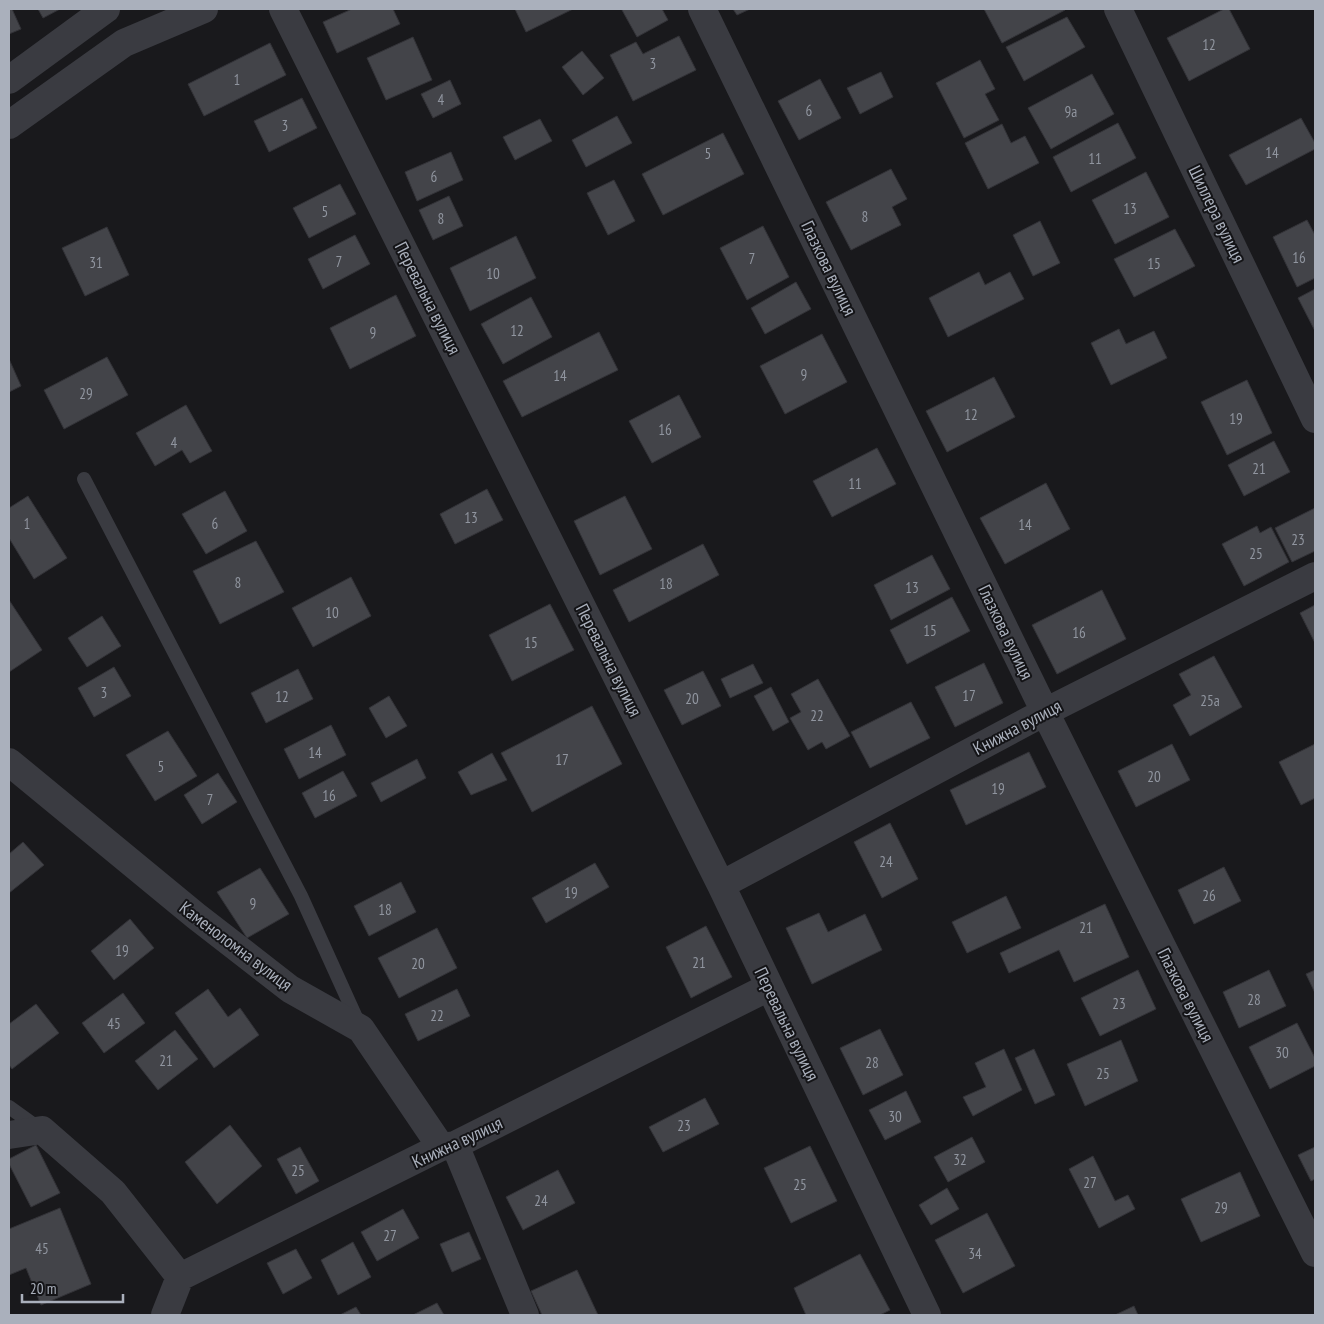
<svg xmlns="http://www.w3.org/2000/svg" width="1324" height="1324" viewBox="0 0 1324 1324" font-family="'PT Sans Narrow',sans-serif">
  <rect width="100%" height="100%" fill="#19191c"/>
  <path fill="#434449" stroke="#333338" d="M9,9H12L21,29L9,34Z
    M38,9H60L43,18Z
    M352,9H393L400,24L337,53L323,22Z
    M515,9H573L526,32Z
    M625,9H662L668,20L637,37L622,10Z
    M733,9H750L737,15Z
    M984,9H1064L1065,10L1002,43Z
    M1224,9H1229L1250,49L1189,81L1167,38Z
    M1067,17L1085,47L1024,81L1006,47Z
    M679,36L696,70L633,101L610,55L636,42L643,54Z
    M413,37L432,80L386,100L367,58Z
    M270,43L286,75L204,116L188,84Z
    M582,51L604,78L583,95L562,67Z
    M980,60L995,89L985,94L999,120L964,138L936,83Z
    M881,72L893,97L860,114L847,88Z
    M1092,74L1114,114L1051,149L1028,108Z
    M820,79L841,118L799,140L778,101Z
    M450,80L461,104L433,118L421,94Z
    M302,98L317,128L269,152L254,121Z
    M617,116L632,143L586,167L572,140Z
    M1301,118L1315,143V149L1246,185L1229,155Z
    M540,119L552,141L515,160L503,137Z
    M1118,123L1136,158L1071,192L1053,157Z
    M1002,124L1011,143L1025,136L1039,163L988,189L965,143Z
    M723,133L744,174L663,215L642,174Z
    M451,152L463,180L417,201L405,172Z
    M891,169L907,199L892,207L901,225L851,250L826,202Z
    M1146,172L1169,217L1115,244L1092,200Z
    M614,180L635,221L608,235L587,193Z
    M340,184L356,214L309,238L293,208Z
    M449,196L463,226L433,240L419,210Z
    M1307,220L1315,235V278L1297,287L1273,237Z
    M1040,221L1060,263L1033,276L1013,235Z
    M763,226L789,277L747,300L720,248Z
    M107,227L129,275L85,296L62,248Z
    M1175,229L1195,266L1134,297L1114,259Z
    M355,235L370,264L323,289L308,259Z
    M516,236L536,278L470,311L450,268Z
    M979,272L985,285L1010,272L1024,299L948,337L929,298Z
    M796,282L811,309L765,334L751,308Z
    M1315,289V331L1298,298Z
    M396,295L416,336L350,369L330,328Z
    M531,297L552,337L503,364L481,324Z
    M1119,329L1126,344L1154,331L1167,358L1111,385L1091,343Z
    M599,332L618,370L522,417L503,381Z
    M822,334L847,382L785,414L760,366Z
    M107,357L128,395L64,429L44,390Z
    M9,359L21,386L9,392Z
    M994,377L1015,417L947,452L926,411Z
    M1247,380L1272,433L1227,455L1201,402Z
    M679,395L701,437L652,463L629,421Z
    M186,405L212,451L190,463L182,450L155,466L136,433Z
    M1274,441L1290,472L1244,496L1228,465Z
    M877,448L896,484L832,517L813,481Z
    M1046,483L1070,529L1005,564L980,518Z
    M487,489L503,520L455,544L440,514Z
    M225,491L247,531L206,554L182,514Z
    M28,496L67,558L34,579L9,538V508Z
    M625,496L652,549L600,575L574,521Z
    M1315,508V551L1292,562L1275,528Z
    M1257,526L1260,533L1271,527L1289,562L1244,586L1222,544Z
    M256,541L284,592L220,624L193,571Z
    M703,544L719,575L629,622L613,590Z
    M932,555L950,589L891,620L874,585Z
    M351,577L371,616L313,647L292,608Z
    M1102,590L1126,639L1057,674L1032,625Z
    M952,597L970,631L907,664L890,630Z
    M9,600L42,650L9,672Z
    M550,604L574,650L512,681L489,635Z
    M1315,605V643L1300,613Z
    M102,616L121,646L87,667L68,638Z
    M1214,656L1242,707L1190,736L1173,705L1191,695L1179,674Z
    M984,663L1003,703L955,727L935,687Z
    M753,664L763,683L730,698L721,679Z
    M114,667L131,696L94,717L78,688Z
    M298,669L313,699L266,723L251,693Z
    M703,671L721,706L682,725L664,690Z
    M818,679L850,736L826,749L822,742L808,750L790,718L801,712L791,694Z
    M771,687L789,722L773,731L754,696Z
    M389,696L407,726L386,738L369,708Z
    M911,702L930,738L870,768L851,732Z
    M592,706L622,764L532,812L501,753Z
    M331,725L346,755L299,779L284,749Z
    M168,731L197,776L155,801L126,755Z
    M1172,744L1190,780L1136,807L1118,771Z
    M1315,744V798L1301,805L1279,762Z
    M1029,752L1046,787L966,825L950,790Z
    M492,753L507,780L471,795L458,772Z
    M417,759L426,778L381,802L371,783Z
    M343,771L357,796L315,818L302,793Z
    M218,773L237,802L202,824L184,795Z
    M890,823L918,879L882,898L854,842Z
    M23,842L44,865L9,893V854Z
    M595,863L609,887L546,923L532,898Z
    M1224,867L1241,901L1194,924L1178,890Z
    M260,868L289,914L247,938L217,892Z
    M401,882L416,912L369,936L354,906Z
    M1006,896L1021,928L967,953L952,922Z
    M1105,904L1129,957L1074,982L1059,950L1009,973L1000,953Z
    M819,913L828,932L865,914L882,950L812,984L786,928Z
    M130,919L154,948L114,980L91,951Z
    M706,926L732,977L691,998L666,947Z
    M437,928L457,968L399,998L378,958Z
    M1138,970L1156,1009L1100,1036L1081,998Z
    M1269,970L1286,1006L1239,1028L1223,992Z
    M1315,970V993L1306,974Z
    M208,989L228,1017L240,1008L259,1035L214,1068L175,1013Z
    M457,989L470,1016L418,1041L405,1014Z
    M123,993L145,1023L104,1053L82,1023Z
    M36,1004L59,1033L12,1069L9,1065V1024Z
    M1297,1023L1315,1058V1066L1270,1089L1249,1047Z
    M880,1029L903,1075L863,1095L840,1048Z
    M175,1030L198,1059L158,1090L135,1061Z
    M1121,1040L1138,1081L1085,1106L1067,1064Z
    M1004,1049L1022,1090L973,1116L963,1097L986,1087L975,1063Z
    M1034,1049L1055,1095L1035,1104L1015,1058Z
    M906,1091L921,1122L885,1140L869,1110Z
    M705,1098L719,1124L663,1152L649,1127Z
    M230,1125L262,1166L217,1204L185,1162Z
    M972,1137L985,1162L948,1182L934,1157Z
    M36,1145L60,1193L31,1207L9,1164V1159Z
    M810,1146L837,1201L791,1223L764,1168Z
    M300,1147L319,1181L296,1194L277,1159Z
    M1315,1147V1179L1311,1181L1298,1155Z
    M1093,1156L1115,1201L1128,1195L1135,1209L1099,1228L1069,1169Z
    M558,1170L575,1203L523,1230L506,1197Z
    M1240,1172L1260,1216L1201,1242L1181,1199Z
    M947,1188L959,1209L931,1225L919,1205Z
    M60,1208L91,1284L41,1305L26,1268L9,1275V1229Z
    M403,1209L419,1238L377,1261L361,1232Z
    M987,1213L1015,1266L963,1293L935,1240Z
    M469,1232L481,1259L452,1272L440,1244Z
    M353,1242L371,1277L338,1295L321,1260Z
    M296,1249L312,1278L283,1294L267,1263Z
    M860,1254L890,1310L880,1315H806L794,1288Z
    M577,1270L598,1315H542L531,1291Z
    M437,1303L444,1315H413Z
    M1134,1306L1138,1315H1115Z
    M356,1307L361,1315H340Z"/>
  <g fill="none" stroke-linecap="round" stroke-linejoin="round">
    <path stroke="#3a3b41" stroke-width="14" d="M84,479L301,896L359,1024
      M9,1107L41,1130"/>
    <path stroke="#3a3b41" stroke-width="28" d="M283,9L721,885L927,1315
      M702,9L1045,712L1315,1253
      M1118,9L1315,419
      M9,80L106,9
      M9,125L124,43L204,9
      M9,762L196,916L290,989L361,1029L441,1147
      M721,885L1045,712L1315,576
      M9,1135L42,1130L113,1192L180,1277
      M455,1145L525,1315
      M165,1315L180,1277L441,1147L455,1145L769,987"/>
  </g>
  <g text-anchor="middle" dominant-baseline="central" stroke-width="4" stroke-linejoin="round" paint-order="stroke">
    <g font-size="15" fill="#90959f">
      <text x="1209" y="44">12</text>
      <text x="653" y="63">3</text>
      <text x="237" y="79">1</text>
      <text x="441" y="99">4</text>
      <text x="809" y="110">6</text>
      <text x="1071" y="111">9а</text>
      <text x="285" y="125">3</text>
      <text x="1272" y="152">14</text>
      <text x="708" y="153">5</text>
      <text x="1095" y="158">11</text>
      <text x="434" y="176">6</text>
      <text x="1130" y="208">13</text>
      <text x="325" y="211">5</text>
      <text x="865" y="216">8</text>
      <text x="441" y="218">8</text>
      <text x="1299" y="257">16</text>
      <text x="752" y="258">7</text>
      <text x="339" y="261">7</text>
      <text x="96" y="262">31</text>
      <text x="1154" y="263">15</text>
      <text x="493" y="273">10</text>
      <text x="517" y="330">12</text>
      <text x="373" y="332">9</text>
      <text x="804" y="374">9</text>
      <text x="560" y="375">14</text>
      <text x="86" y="393">29</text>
      <text x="971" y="414">12</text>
      <text x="1236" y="418">19</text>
      <text x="665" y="429">16</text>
      <text x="174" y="442">4</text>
      <text x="1259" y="468">21</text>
      <text x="855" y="483">11</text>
      <text x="471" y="517">13</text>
      <text x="27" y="523">1</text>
      <text x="215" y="523">6</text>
      <text x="1025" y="524">14</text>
      <text x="1298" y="539">23</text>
      <text x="1256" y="553">25</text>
      <text x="238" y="582">8</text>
      <text x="666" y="583">18</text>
      <text x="912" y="587">13</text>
      <text x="332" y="612">10</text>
      <text x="930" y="630">15</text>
      <text x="1079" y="632">16</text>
      <text x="531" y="642">15</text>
      <text x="104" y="692">3</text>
      <text x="969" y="695">17</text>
      <text x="282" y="696">12</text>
      <text x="692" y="698">20</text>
      <text x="1210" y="700">25а</text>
      <text x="817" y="715">22</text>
      <text x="315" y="752">14</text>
      <text x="562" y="759">17</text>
      <text x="161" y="766">5</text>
      <text x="1154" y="776">20</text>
      <text x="998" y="788">19</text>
      <text x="329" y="795">16</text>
      <text x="210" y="799">7</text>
      <text x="886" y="861">24</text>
      <text x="571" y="892">19</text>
      <text x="1209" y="895">26</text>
      <text x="253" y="903">9</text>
      <text x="385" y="909">18</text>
      <text x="1086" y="927">21</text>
      <text x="122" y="950">19</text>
      <text x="699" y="962">21</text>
      <text x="418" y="963">20</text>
      <text x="1254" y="999">28</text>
      <text x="1119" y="1003">23</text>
      <text x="437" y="1015">22</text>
      <text x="114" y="1023">45</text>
      <text x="1282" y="1052">30</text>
      <text x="166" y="1060">21</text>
      <text x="872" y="1062">28</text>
      <text x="1103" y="1073">25</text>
      <text x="895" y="1116">30</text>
      <text x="684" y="1125">23</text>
      <text x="960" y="1159">32</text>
      <text x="298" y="1170">25</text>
      <text x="1090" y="1182">27</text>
      <text x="800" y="1184">25</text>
      <text x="541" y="1200">24</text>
      <text x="1221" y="1207">29</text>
      <text x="390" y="1235">27</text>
      <text x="42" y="1248">45</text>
      <text x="975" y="1253">34</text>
    </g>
    <g font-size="18" fill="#aab0bc" stroke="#141417">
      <text transform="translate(1217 214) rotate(64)">Шиллера вулиця</text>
      <text transform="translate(829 268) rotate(64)">Глазкова вулиця</text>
      <text transform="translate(428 298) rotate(63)">Перевальна вулиця</text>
      <text transform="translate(1006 632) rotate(64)">Глазкова вулиця</text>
      <text transform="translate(609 660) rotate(63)">Перевальна вулиця</text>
      <text transform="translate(1017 727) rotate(-28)">Книжна вулиця</text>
      <text transform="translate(236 946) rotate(37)">Каменоломна вулиця</text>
      <text transform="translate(1186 995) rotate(63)">Глазкова вулиця</text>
      <text transform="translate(787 1024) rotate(64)">Перевальна вулиця</text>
      <text transform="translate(457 1142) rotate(-25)">Книжна вулиця</text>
    </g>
  </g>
  <rect width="1324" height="1324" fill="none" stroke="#aab0bc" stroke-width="20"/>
  <path d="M22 1294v8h101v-8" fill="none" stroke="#aab0bc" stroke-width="2.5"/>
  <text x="30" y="1294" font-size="15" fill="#aab0bc" stroke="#141417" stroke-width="4" paint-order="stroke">20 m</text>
</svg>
